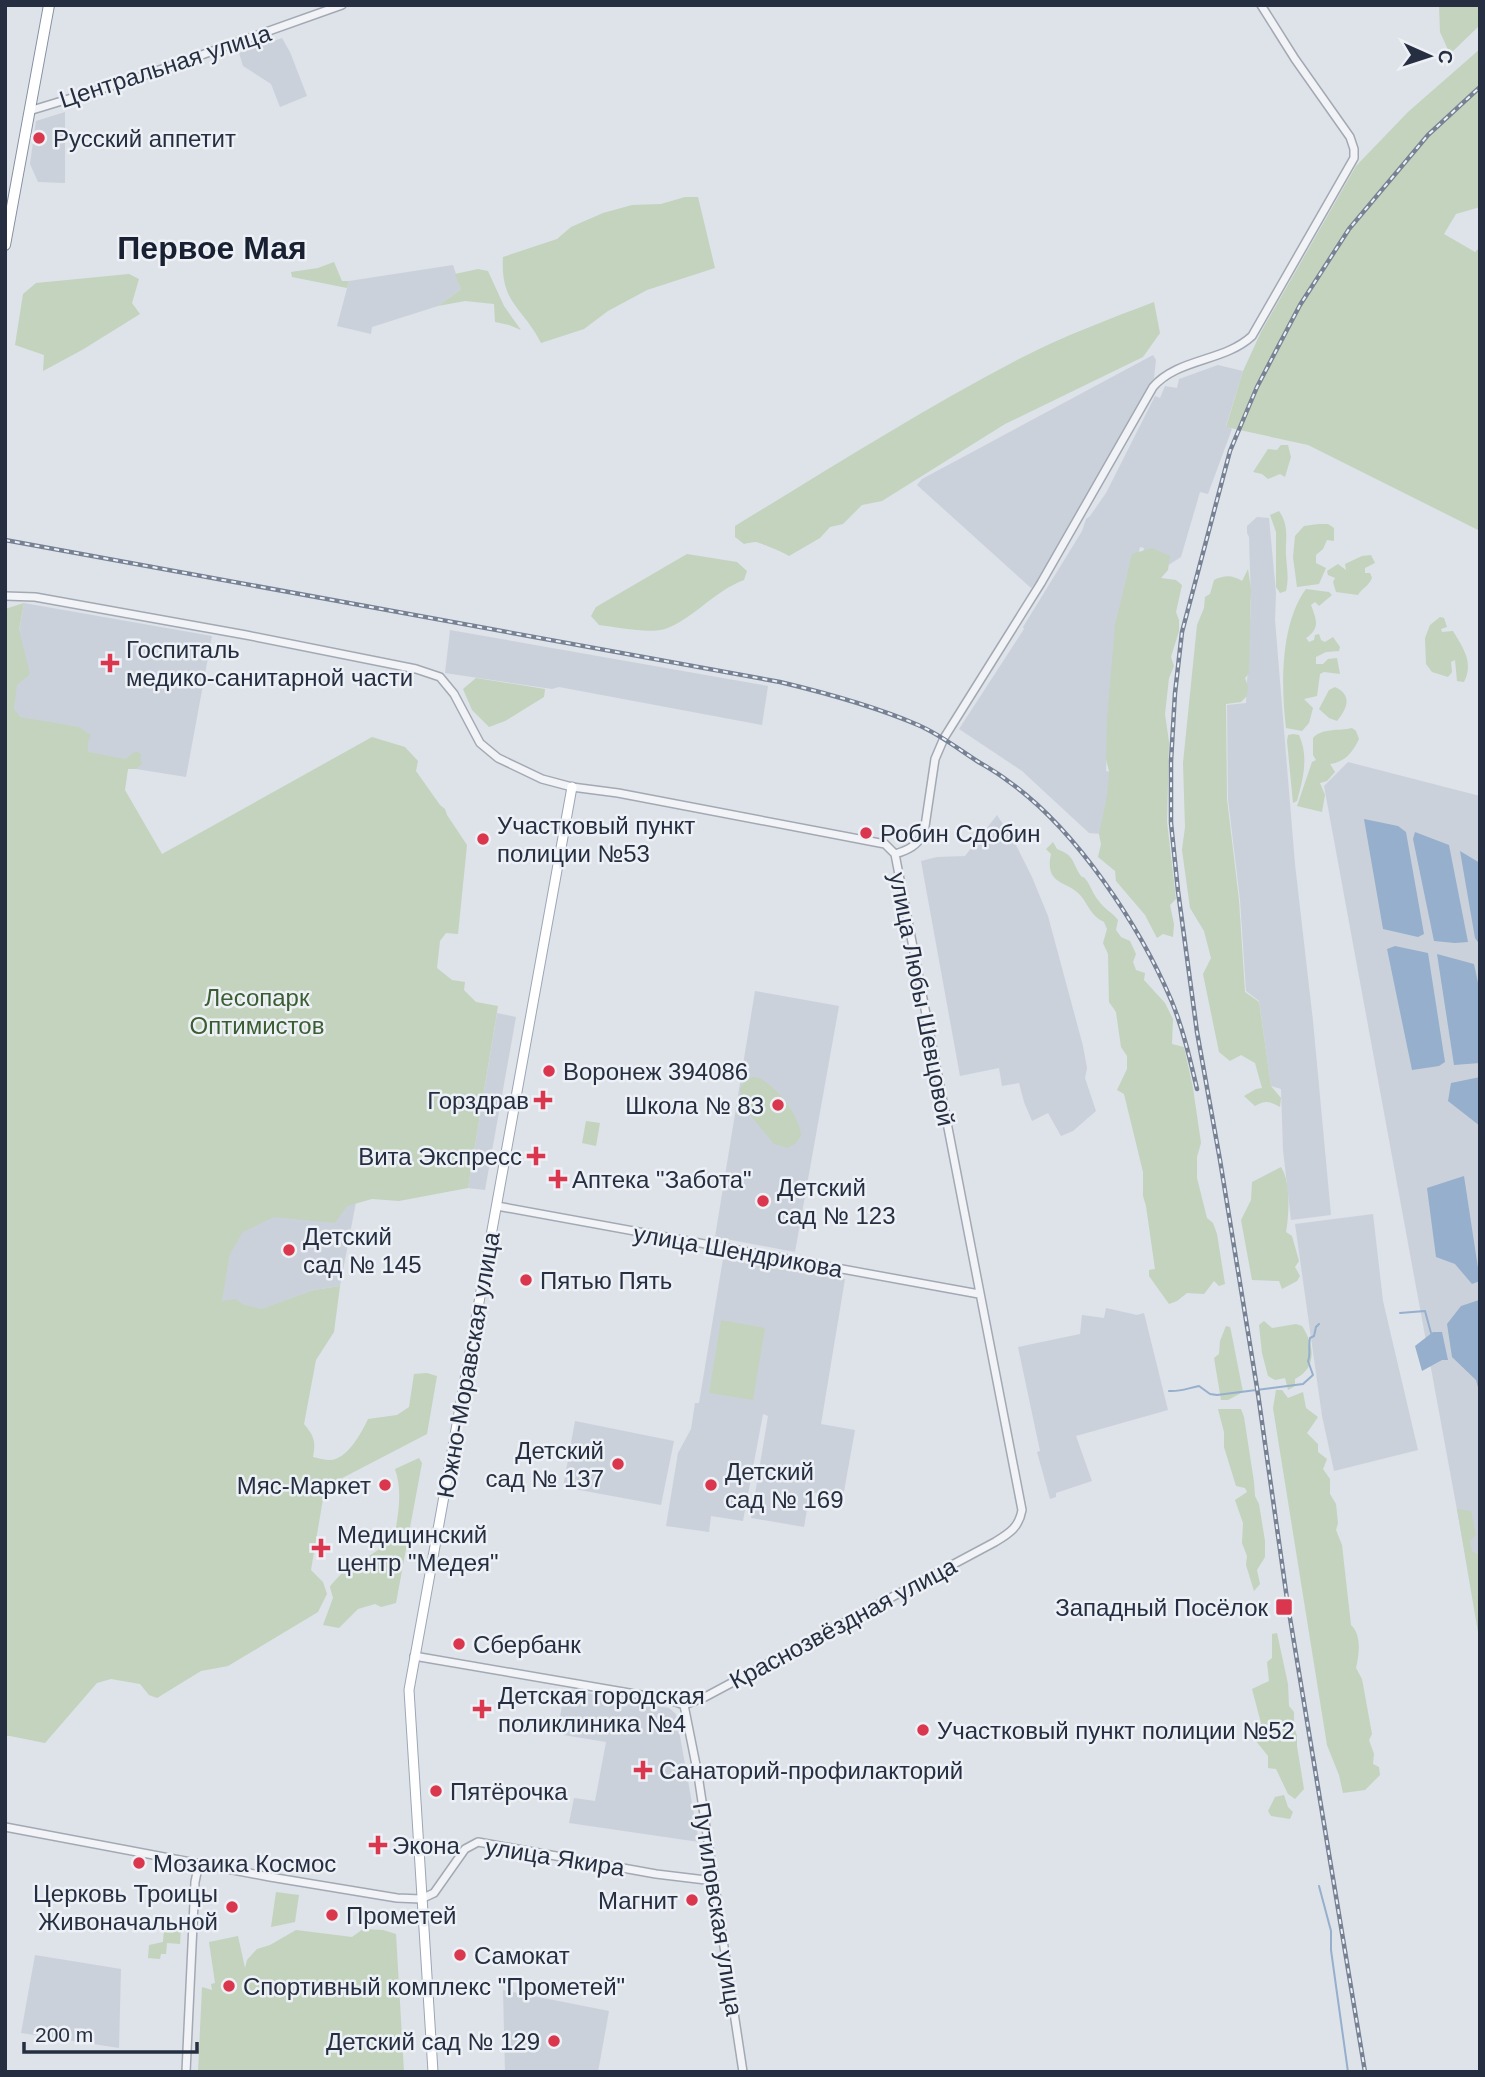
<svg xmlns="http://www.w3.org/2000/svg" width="1485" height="2077" viewBox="0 0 1485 2077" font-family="Arial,sans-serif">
  <rect width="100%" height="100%" fill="#dee2e9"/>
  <path fill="#cbd1db" d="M282,38L290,52L307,96L280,107L271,84L243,66L239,53Z
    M65,112V183L38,182L30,164L36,121Z
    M453,265L461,289L438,306L372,327L371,334L337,326L349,281Z
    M1153,355L1156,360L1154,378L1040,578L1031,588L917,485L922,479Z
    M1218,365L1243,371L1226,426L1232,429L1208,494L1200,492L1181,557L1159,571L1140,566L1144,548L1140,547L1109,708L1106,771L1110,772L1109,788L1101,834L1089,833L1022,771L959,729L1024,629L1023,627L1082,531L1086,519L1090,516L1106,493L1155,396L1160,398L1165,386L1177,388L1179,379Z
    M1257,517L1269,518L1276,593L1275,620L1295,864L1313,1021L1331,1215L1291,1220L1283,1150L1281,1089L1271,1086L1259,1001L1246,991L1240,900L1228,799L1227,705L1246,703L1251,603L1249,537L1247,533V526Z
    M24,603L212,636L186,777L5,748V710Z
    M450,630L768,686L762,725L559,687L552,689L445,673Z
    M1348,762L1480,796V1635L1324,786Z
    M997,815L1014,841L1032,877L1048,916L1083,1046L1087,1068L1085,1078L1096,1111L1073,1131L1061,1136L1048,1113L1032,1121L1024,1102L1019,1083L1002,1086L999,1068L960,1076L921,861L937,857L965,856Z
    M755,991L839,1006L795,1252L715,1237Z
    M497,1013L516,1017L485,1190L468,1188Z
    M357,1197L340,1286L314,1290L254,1312L220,1309L237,1214Z
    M1373,1214L1383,1301L1418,1450L1334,1471L1322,1416L1295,1224Z
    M723,1259L845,1279L821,1424L855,1430L843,1497L810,1492L804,1527L751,1518L768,1416L763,1414L743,1521L711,1516L709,1532L666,1526L678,1453L691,1429L695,1403H699Z
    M1106,1308L1137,1315L1144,1313L1168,1410L1076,1436L1092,1481L1056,1493V1497L1050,1499L1037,1452L1040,1451L1018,1347L1080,1334L1082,1315L1104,1318Z
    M575,1421L674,1441L661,1505L563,1487Z
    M565,1689L669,1708L676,1714L699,1842L569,1823L574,1798L595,1801L606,1742L557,1734Z
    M35,1955L121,1969L119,2048L21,2033Z
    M503,1990L609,2011L598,2072H505Z"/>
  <path fill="#c3d3be" d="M1439,5H1480V25L1450,54L1440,32Z
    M1480,49V207L1456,214L1444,234L1475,252L1480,247V531L1308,445L1226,427L1243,371L1261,332L1356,166L1408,112Z
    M685,197H698L715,268L647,290L608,311L584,329L541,343C524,308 500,304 503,257L557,239L571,227L603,213L632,205L661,204Z
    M334,262L342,281H349L347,288L292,277L291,272L318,268Z
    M478,269L488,271L504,306L521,330L509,325L495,322L494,304L465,301L438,306L461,289L455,274Z
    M129,274L139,279L132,303L140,314L82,350L43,371L44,355L15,345L23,294L36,283Z
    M1154,302L1160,333L1143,357L1005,424L882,501L862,505L843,524L830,527L820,538L789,556C786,553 761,543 756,542C752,542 748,543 744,544L735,537V526C829,469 923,409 1021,358C1064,336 1109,319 1154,302Z
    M1281,445H1288L1291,457L1285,477L1280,474L1268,479L1262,474L1253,472L1268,449L1277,450Z
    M1279,511C1290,527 1285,539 1286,556C1287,569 1289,578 1286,591L1280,593L1276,587V532L1270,515Z
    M1319,524H1328L1334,528V541L1327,540L1323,549L1316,555V563L1326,568L1319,584L1297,587L1293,557L1295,536L1304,526Z
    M1152,548L1170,556L1168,570L1161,578L1176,580L1182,585L1176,612L1179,620V631L1171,657L1174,666L1169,678L1165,714L1169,742L1167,822L1176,899L1170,905L1174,924L1173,937L1163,934L1157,938L1145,915L1116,881L1115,871L1098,857L1101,844L1099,834L1107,796L1109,771L1106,759L1107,719L1115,625L1132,554Z
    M687,554L737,562L747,571L744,580C714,591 692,620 665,629C648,634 617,627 599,625L591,616L596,607Z
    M1371,555L1375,563L1365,568V573H1370L1372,578C1369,586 1362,588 1358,595L1336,592L1333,582L1335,578L1328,575L1327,571L1338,564L1346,570L1345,564L1362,556Z
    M1248,569L1251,589L1249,673L1245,678L1248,686L1247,696L1241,702L1226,704L1227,799L1239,900L1245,992L1259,1002L1271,1086L1281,1098L1280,1107C1270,1101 1265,1100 1255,1106L1244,1096L1256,1089L1262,1088L1255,1063L1241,1055L1230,1061L1219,1052L1203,974L1211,958L1204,931L1190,908L1182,850L1185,827L1183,763L1197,625L1204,608L1205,597L1210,594L1214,580C1225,575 1232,575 1242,581Z
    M1306,589L1329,592L1332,595L1319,606L1315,602L1311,605C1316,619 1321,628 1306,638L1309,642L1314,640L1315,635L1319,634L1321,640L1325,642L1333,637L1340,647L1339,651L1326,652L1316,657V664H1323L1328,659L1337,658L1340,674L1324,672L1320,674L1317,696L1304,699L1313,708L1309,723L1302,731L1286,728C1281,687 1280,624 1306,589Z
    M24,603L19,630L30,674L17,685L14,709L20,717L79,727L91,735L88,742V752L125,759L136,751L141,754L140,761L143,763L136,769H128L125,790L162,854L372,737L405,747L418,761L416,771L440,805L445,809L447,815L467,845L458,934L446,933L440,941L437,968L452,980L465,982L464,990L476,1002L498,1006L468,1188L399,1201L372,1199L347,1206L335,1223L274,1217L243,1232L230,1254L222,1301L236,1299L242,1304L261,1309L314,1290L340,1286L334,1332L316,1360L304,1424C314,1436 316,1441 313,1457C318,1458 325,1460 330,1460C347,1460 362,1432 368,1419L397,1415L409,1407L414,1374L427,1373L437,1376L427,1434L325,1487L311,1570L323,1582L327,1594L318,1612L228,1666L201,1671L157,1698L149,1695L140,1684L111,1679L97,1683L45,1743L10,1736H6L5,1739V609Z
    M1440,617L1444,618L1447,627L1441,629L1442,632L1453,631C1463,648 1474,662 1464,682L1457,681L1455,660L1451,662L1452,672L1448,677L1432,672L1426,664L1425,638L1430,625Z
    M476,678L545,689L544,697L505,721L489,727L472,710L463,689Z
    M1335,687C1353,695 1347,709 1337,721L1329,718L1319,709L1329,690Z
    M1352,728L1356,731L1359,739C1353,752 1345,762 1330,764L1335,772L1327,781L1320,783L1325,795L1322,812L1297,806L1312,762L1316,760L1313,755V738C1322,728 1339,731 1352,728Z
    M1293,734L1299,735C1309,757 1303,779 1297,801L1293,803L1287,741L1288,735Z
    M1053,842L1057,849C1074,856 1071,859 1079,873C1083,880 1082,874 1087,881C1091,887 1093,894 1098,900C1104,909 1112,912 1118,920L1116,930L1121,937L1130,941L1136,954L1133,962L1136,970L1145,973L1144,980L1165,1003L1173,1019L1172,1044L1184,1047L1193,1088L1201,1143L1197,1157V1178L1207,1218L1213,1223L1217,1234L1225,1284L1219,1286L1214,1281L1204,1294L1187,1293L1177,1301L1169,1304L1149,1276V1270L1155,1269L1146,1206L1143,1196V1172L1124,1094L1117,1090L1127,1069V1056L1121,1047L1116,1012L1109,1002L1108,954L1103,943L1107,929L1104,922C1091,916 1089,906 1081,896C1068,880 1044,886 1051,854L1046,849Z
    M753,1077C771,1077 802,1118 801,1136L796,1143L788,1148L774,1144L742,1105L740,1088L745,1081Z
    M586,1121L600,1123L596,1146L582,1143Z
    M1281,1167C1291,1182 1289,1215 1286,1232L1292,1236L1299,1261L1295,1267L1300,1276L1297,1281L1282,1289L1279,1281L1252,1280L1241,1220L1251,1200L1252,1182Z
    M721,1320L765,1328L753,1400L709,1393Z
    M1264,1321L1272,1328L1296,1324L1302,1326C1314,1344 1318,1368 1295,1379V1386L1288,1390L1285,1378L1275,1380L1268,1376L1262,1353L1259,1325Z
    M1226,1326L1230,1327L1231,1331L1243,1392L1228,1400H1221L1214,1358L1219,1354L1220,1341Z
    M1276,1390H1282L1288,1398L1303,1392L1306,1408L1318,1417L1307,1433L1318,1444V1452L1327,1459L1323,1469L1330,1479V1494L1336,1504L1338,1523L1336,1530L1342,1545L1351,1625C1362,1635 1359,1655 1356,1668L1362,1679L1372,1734L1369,1740L1374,1754L1373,1764L1379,1767L1380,1775L1365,1790L1343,1793L1339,1775L1327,1745L1273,1408Z
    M1218,1409H1241L1244,1417L1254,1482L1255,1496L1259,1504L1265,1541V1557L1257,1570L1260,1584L1254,1591L1246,1565L1247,1556L1242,1543L1243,1523L1235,1500L1247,1492L1245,1488L1236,1486L1224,1447V1432Z
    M419,1458L422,1463L396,1603L381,1607L375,1604L358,1609L339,1628L323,1625L333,1598L330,1587C333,1581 341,1576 345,1568L356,1565L394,1539C398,1515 403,1492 395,1469Z
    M1457,1509L1471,1511L1476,1535L1470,1541L1472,1551L1480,1556V1644Z
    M1277,1633L1288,1684L1289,1706L1294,1712V1727L1297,1736V1746L1304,1789L1295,1799L1288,1794L1276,1769L1268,1768V1756L1252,1736L1262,1727L1252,1689L1269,1681L1267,1662L1272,1658V1634Z
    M1284,1795L1288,1807L1293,1812L1290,1819L1271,1816L1268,1811L1275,1797Z
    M276,1892L299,1895L295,1922L271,1927Z
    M168,1925L181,1927L180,1944L167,1943L166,1954H161L160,1959L148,1958L149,1945L163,1942L164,1928Z
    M363,1929L383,1930L396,1934L404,2072H198L202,1987L212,1990L211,1984L215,1983L209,1942L238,1936L245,1968L247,1960L257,1949L270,1945L296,1930L352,1937Z"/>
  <path fill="#95afcc" d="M1364,819L1398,826L1406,832L1424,934L1418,937L1383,929Z
    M1415,832L1449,845L1468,942L1455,943L1434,941L1413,839Z
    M1460,851L1480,863V945L1475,938Z
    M1395,946L1428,953L1445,1062L1439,1066L1412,1070L1387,949Z
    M1437,954L1474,964L1480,992V1063L1454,1065Z
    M1480,1077V1126L1448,1101L1451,1083Z
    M1464,1176L1480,1281L1472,1284L1455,1264L1436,1257L1427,1188Z
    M1479,1300L1480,1302V1395L1476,1380L1452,1357L1447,1324L1461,1306Z
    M1433,1332H1442L1448,1360H1442L1422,1371L1415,1346Z"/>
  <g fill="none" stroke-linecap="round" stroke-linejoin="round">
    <path stroke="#95afcc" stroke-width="2" d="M1400,1313L1425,1311L1431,1333
      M1169,1391C1180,1392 1188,1388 1199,1386L1210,1394L1217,1395L1303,1384L1313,1375L1308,1361C1311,1355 1308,1346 1310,1338L1314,1336L1316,1327L1319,1324
      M1319,1886L1331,1931V1950L1348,2072"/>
    <defs>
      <path id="minor" d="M29,111L134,79L342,5
        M5,596L35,597L246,635L416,669L440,677L454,694L480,743L498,758L542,779L572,787L618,793L885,844L895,854L1022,1510C1019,1527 1010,1533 995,1542L705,1697L684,1705L670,1700L414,1656
        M895,854C908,850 917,846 924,833L935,759L944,738L1041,583L1153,387C1178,358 1224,362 1252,336L1354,158V149L1350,137L1295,59L1261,5
        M497,1206L979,1294
        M684,1705L698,1775L743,2072
        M5,1827L270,1877L397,1898L421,1899L434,1893L465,1849L478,1842L656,1874L714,1881
        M186,2072L195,1882L199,1863"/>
      <path id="major" d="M433,2072L409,1690L572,787"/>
      <path id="highway" d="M5,245L49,5"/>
    </defs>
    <use href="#minor" stroke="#a3a9b3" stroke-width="10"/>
    <use href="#major" stroke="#9ca6b5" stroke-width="11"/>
    <use href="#highway" stroke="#848fa1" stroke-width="12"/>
    <use href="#minor" stroke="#f1f3f7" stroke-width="7"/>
    <use href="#major" stroke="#fff" stroke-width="9"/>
    <use href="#highway" stroke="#fff" stroke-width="10"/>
    <defs>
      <path id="rail" d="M5,540L780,682C826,693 874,706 918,725C939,734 957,748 977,761C987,767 998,773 1008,781C1076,829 1140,926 1172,1002C1183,1029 1190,1059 1197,1089
        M1365,2072L1288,1606L1258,1394L1220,1160L1197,1032L1178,891L1171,823V761L1175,693L1182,632L1230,451L1257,387L1300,305L1349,229L1428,135L1480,87"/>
    </defs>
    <use href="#rail" stroke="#768194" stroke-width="4.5"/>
    <use href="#rail" stroke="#edf1f6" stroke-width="2" stroke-dasharray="5" stroke-linecap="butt"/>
  </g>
  <g fill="#da374e" stroke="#edf1f6" stroke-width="2.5">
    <circle cx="39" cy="138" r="7"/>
    <path d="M106.5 652.5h7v7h7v7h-7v7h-7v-7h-7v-7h7z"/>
    <circle cx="866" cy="833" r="7"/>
    <circle cx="483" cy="839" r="7"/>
    <circle cx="549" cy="1071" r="7"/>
    <path d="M539.5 1089.5h7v7h7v7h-7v7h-7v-7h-7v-7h7z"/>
    <circle cx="778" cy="1105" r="7"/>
    <path d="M532.5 1145.5h7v7h7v7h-7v7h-7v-7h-7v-7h7z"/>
    <path d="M554.5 1168.5h7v7h7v7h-7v7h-7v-7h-7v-7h7z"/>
    <circle cx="763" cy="1201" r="7"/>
    <circle cx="289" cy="1250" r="7"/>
    <circle cx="526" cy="1280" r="7"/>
    <circle cx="618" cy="1464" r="7"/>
    <circle cx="385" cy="1485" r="7"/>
    <circle cx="711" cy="1485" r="7"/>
    <path d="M317.5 1537.5h7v7h7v7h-7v7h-7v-7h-7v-7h7z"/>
    <rect x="1275" y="1598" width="18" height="18" rx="3.5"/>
    <circle cx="459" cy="1644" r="7"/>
    <path d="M478.5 1698.5h7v7h7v7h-7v7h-7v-7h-7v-7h7z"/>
    <circle cx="923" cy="1730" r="7"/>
    <path d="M639.5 1759.5h7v7h7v7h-7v7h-7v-7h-7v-7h7z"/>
    <circle cx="436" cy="1791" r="7"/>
    <path d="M374.5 1834.5h7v7h7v7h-7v7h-7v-7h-7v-7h7z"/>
    <circle cx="139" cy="1863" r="7"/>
    <circle cx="692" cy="1900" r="7"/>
    <circle cx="232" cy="1907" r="7"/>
    <circle cx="332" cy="1915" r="7"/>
    <circle cx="460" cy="1955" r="7"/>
    <circle cx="229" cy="1986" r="7"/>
    <circle cx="554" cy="2041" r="7"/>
  </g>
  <g text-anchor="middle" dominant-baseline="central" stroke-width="5" stroke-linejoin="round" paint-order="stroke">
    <g font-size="24" fill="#262f41" stroke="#edf1f6">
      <text transform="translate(165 66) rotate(-18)">Центральная улица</text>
      <text transform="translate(922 999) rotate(79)">улица Любы Шевцовой</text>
      <text transform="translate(738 1251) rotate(10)">улица Шендрикова</text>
      <text transform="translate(468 1365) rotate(-80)">Южно-Моравская улица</text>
      <text transform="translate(843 1623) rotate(-28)">Краснозвёздная улица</text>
      <text transform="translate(555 1857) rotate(9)">улица Якира</text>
      <text transform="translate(718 1909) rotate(81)">Путиловская улица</text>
    </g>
    <g font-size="24" fill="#262f41" stroke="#edf1f6" text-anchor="start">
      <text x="53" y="138">Русский аппетит</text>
      <text x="126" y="649">Госпиталь<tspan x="126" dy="28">медико-санитарной части</tspan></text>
      <text x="497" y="825">Участковый пункт<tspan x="497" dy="28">полиции №53</tspan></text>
      <text x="880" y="833">Робин Сдобин</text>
      <text x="563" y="1071">Воронеж 394086</text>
      <text x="529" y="1100" text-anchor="end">Горздрав</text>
      <text x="764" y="1105" text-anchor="end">Школа № 83</text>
      <text x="522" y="1156" text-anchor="end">Вита Экспресс</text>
      <text x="572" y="1179">Аптека "Забота"</text>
      <text x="777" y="1187">Детский<tspan x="777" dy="28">сад № 123</tspan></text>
      <text x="303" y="1236">Детский<tspan x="303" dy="28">сад № 145</tspan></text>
      <text x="540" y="1280">Пятью Пять</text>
      <text x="604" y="1450" text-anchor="end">Детский<tspan x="604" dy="28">сад № 137</tspan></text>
      <text x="725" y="1471">Детский<tspan x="725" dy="28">сад № 169</tspan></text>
      <text x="371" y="1485" text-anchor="end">Мяс-Маркет</text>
      <text x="337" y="1534">Медицинский<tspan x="337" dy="28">центр "Медея"</tspan></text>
      <text x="1268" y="1607" text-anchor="end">Западный Посёлок</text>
      <text x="473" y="1644">Сбербанк</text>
      <text x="498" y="1695">Детская городская<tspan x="498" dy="28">поликлиника №4</tspan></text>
      <text x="937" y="1730">Участковый пункт полиции №52</text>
      <text x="659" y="1770">Cанаторий-профилакторий</text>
      <text x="450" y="1791">Пятёрочка</text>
      <text x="392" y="1845">Экона</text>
      <text x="153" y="1863">Мозаика Космос</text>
      <text x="218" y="1893" text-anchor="end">Церковь Троицы<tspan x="218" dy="28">Живоначальной</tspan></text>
      <text x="678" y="1900" text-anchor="end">Магнит</text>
      <text x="346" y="1915">Прометей</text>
      <text x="474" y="1955">Самокат</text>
      <text x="243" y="1986">Спортивный комплекс "Прометей"</text>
      <text x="540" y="2041" text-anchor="end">Детский сад № 129</text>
    </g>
    <g font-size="24" fill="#3a5e32" stroke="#edf1f6">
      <text x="257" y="997">Лесопарк<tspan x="257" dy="28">Оптимистов</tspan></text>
    </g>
    <g font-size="32" font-weight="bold" fill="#182031" stroke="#edf1f6">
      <text x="212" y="248">Первое Мая</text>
    </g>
  </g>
  <rect width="1485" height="2077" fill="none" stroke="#262f41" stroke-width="14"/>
  <g transform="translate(1429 56) rotate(93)" stroke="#edf1f6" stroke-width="5" paint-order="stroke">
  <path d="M0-5L12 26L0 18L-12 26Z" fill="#262f41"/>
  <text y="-10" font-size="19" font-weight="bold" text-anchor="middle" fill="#262f41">С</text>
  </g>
  <path d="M24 2042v10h173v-10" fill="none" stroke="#262f41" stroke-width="3.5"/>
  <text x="35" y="2042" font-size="21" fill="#262f41" stroke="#edf1f6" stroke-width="5" paint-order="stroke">200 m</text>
</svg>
